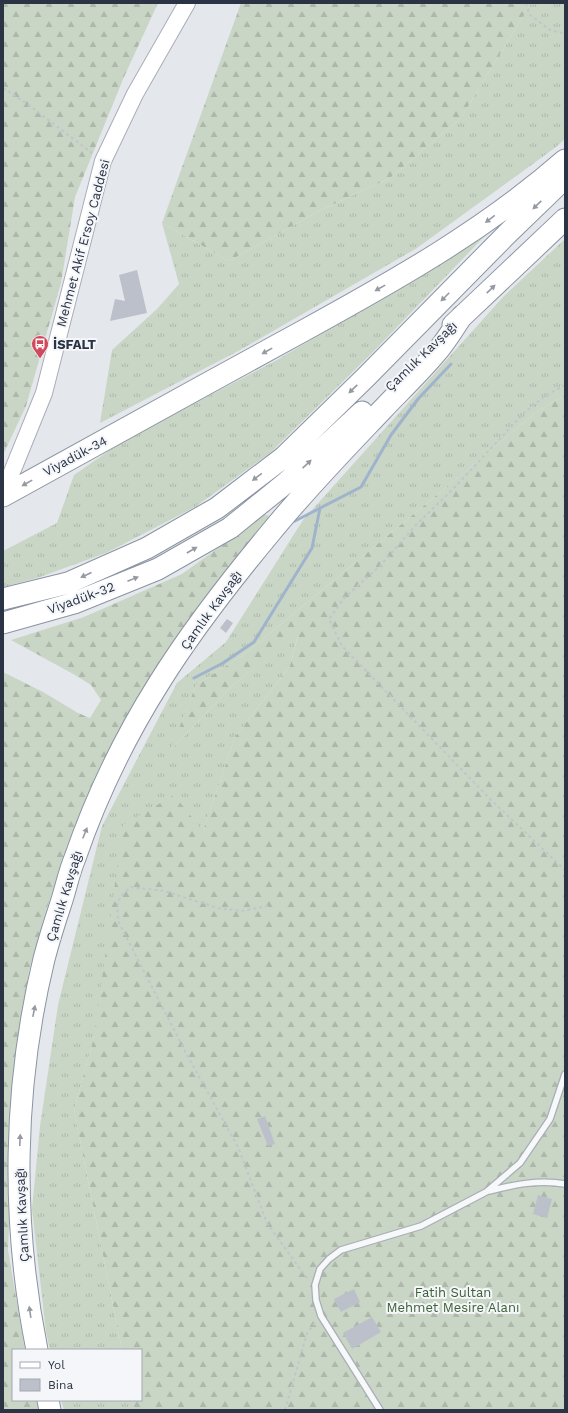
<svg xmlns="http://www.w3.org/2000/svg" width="568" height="1413" viewBox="0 0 568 1413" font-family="'Work Sans',sans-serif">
  <defs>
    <pattern id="grass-tufts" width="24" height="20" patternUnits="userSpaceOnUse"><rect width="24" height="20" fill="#c9d6c5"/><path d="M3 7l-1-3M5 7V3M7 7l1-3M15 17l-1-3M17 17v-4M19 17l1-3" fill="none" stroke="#adb8ab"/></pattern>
    <pattern id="forest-firs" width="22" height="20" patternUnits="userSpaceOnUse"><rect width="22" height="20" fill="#c9d6c5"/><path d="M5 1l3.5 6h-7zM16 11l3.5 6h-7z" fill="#adb8ab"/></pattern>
  </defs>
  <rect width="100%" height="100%" fill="#e4e7ec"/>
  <path fill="url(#grass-tufts)" d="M531,3H565V139L556,147L417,248L240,350L100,423L112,350L157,309L179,284L162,223L229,261L321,210L390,178L461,118Z
    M505,215L373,352L270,453L195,507L106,553L37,578L3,587V551L57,523L74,475L123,441L277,360L426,271Z
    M565,239V395L538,411L245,654L196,685L171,750L233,685L298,634L290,666L235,737L203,831L94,1037L74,1110L122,1350H50L46,1332L32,1209L40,1126L58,1005L102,826L177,683L226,642L303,520L503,297Z
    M61,1400H132L134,1410H64Z"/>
  <path fill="url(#forest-firs)" d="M3,3H158L124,77L75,197L61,283L26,406L3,455Z
    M241,3H531L461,118L390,178L321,210L229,261L162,223Z
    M565,395V1410H134L132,1400H141V1350H122L74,1110L94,1037L123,825L174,795L203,831L235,737L290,666L298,635L233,685L170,751L196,685L245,654L538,411Z
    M264,515H268L269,519L133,709L93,782L47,907L29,971L17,1050L8,1250L25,1350H13V1400H37L39,1410H3V672L43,692L78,713L90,718L101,700L91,685L75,675L11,640L84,617L182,574Z"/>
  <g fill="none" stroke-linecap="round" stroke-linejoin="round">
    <path stroke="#9fb4cc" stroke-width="3" d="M295,521L361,487L391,435L418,399L451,364
      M194,678L223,663L254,642L312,548L320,508"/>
  </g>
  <path fill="#bbc0ca" d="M137,270L147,313L110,321L115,299L125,301L119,275Z
    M227,619L233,623L226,633L220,628Z
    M265,1116L275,1144L268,1146L257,1119Z
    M538,1195L552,1199L547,1218L533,1214Z
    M354,1289L360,1302L341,1312L334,1299Z
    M372,1317L381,1332L352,1349L343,1333Z"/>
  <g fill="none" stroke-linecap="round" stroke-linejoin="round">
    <defs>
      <path id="lane" d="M489,1191C513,1185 539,1179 565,1184
        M380,1410L321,1316L316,1300L315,1285L320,1269L329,1259L341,1250L421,1226L486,1192L520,1163L550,1119L565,1074"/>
      <path id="secondary" d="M3,494L44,393L103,161L135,94L187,3"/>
      <path id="highway" d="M453,325L565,219
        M3,496C103,440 203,386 303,331C396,280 485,230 565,160
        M3,599L68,583L147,548L217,508L284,457L366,377L506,235L565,178
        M3,623L74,603L158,569L230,528L287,482L362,412
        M37,1350C11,1221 13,1087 44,959C49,940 55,921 61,903C66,888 69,872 75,858C96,797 125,737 159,683C192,630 231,580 271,532C306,489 344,450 382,410C399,392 418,374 435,354C445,343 453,329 462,316
        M48,1400L50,1410"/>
    </defs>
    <use href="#lane" stroke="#a9aeb7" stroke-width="8"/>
    <use href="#secondary" stroke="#a9aeb7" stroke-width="18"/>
    <use href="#highway" stroke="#8b94a3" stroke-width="23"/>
    <path stroke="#c2c5cb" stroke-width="2" stroke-dasharray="3 3" stroke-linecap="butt" d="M526,3L529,14L550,30L565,34
      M3,88L26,103L92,153
      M565,385L545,396L524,413L453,489L415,526L380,566L345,597L329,619L342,646L491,800L565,870
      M268,906L242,911L218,908L164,891L131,887C116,899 116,904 119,923L187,1055L238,1147L267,1223L300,1269L308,1279
      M285,1410L307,1333L316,1322"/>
    <use href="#lane" stroke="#f7f8fa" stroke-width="5.5"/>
    <use href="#secondary" stroke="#fff" stroke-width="16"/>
    <use href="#highway" stroke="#fff" stroke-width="21"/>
  </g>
  <defs><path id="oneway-solid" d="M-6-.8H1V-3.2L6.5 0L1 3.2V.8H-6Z"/></defs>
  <g fill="#959aa2">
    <use href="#oneway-solid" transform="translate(537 205) rotate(136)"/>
    <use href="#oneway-solid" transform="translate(490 219) rotate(143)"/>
    <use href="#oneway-solid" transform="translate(380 288) rotate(151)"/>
    <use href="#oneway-solid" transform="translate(491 289) rotate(-44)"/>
    <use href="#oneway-solid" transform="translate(445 297) rotate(135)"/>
    <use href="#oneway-solid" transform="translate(267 351) rotate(151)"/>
    <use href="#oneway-solid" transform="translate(353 389) rotate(136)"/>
    <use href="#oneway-solid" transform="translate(307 464) rotate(-43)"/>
    <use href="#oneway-solid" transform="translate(257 477) rotate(143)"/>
    <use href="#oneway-solid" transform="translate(27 483) rotate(151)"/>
    <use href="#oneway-solid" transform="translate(192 550) rotate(-30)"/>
    <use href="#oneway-solid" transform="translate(86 575) rotate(156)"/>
    <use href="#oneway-solid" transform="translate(133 579) rotate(-22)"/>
    <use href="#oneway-solid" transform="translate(85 833) rotate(-68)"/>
    <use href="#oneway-solid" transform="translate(34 1011) rotate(-79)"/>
    <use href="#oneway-solid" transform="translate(20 1140) rotate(-88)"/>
    <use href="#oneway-solid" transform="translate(30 1312) rotate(-98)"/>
  </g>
  <defs>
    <symbol id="bus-pin" viewBox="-11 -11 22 30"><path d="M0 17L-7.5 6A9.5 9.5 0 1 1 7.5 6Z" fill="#d1495b" stroke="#f4f6f9"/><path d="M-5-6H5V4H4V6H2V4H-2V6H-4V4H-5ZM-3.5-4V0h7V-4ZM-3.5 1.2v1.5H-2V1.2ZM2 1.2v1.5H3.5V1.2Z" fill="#fff"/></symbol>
  </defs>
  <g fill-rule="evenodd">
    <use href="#bus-pin" x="30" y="334" width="20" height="27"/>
  </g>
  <g text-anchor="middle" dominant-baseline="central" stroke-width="4" stroke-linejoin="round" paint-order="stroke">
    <g font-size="13" fill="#2b3445" stroke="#f4f6f9">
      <text transform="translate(83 243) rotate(-75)">Mehmet Akif Ersoy Caddesi</text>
      <text transform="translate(421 356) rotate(-44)">Çamlık Kavşağı</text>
      <text transform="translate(75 456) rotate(-28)">Viyadük-34</text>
      <text transform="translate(81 598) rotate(-20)">Viyadük-32</text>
      <text transform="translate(211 610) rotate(-54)">Çamlık Kavşağı</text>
      <text transform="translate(64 896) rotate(-73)">Çamlık Kavşağı</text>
      <text transform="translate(22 1215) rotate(-93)">Çamlık Kavşağı</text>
    </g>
    <g font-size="13" font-weight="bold" fill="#2b3445" stroke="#f4f6f9" text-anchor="start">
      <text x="53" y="344">İSFALT</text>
    </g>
    <g font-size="13" fill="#3f6138" stroke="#f4f6f9">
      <text x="453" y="1292">Fatih Sultan<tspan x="453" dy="15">Mehmet Mesire Alanı</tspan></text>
    </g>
  </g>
  <rect width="568" height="1413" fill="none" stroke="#2b3445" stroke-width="8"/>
  <rect x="12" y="1349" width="130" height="52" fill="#f4f6f9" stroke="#a4a8b1"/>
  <rect x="20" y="1362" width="20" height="6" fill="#ffffff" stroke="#a4a8b1"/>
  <text x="48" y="1369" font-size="12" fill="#2b3445">Yol</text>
  <rect x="20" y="1379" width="20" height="12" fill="#bbc0ca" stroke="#a4a8b1"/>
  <text x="48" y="1389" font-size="12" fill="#2b3445">Bina</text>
</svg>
